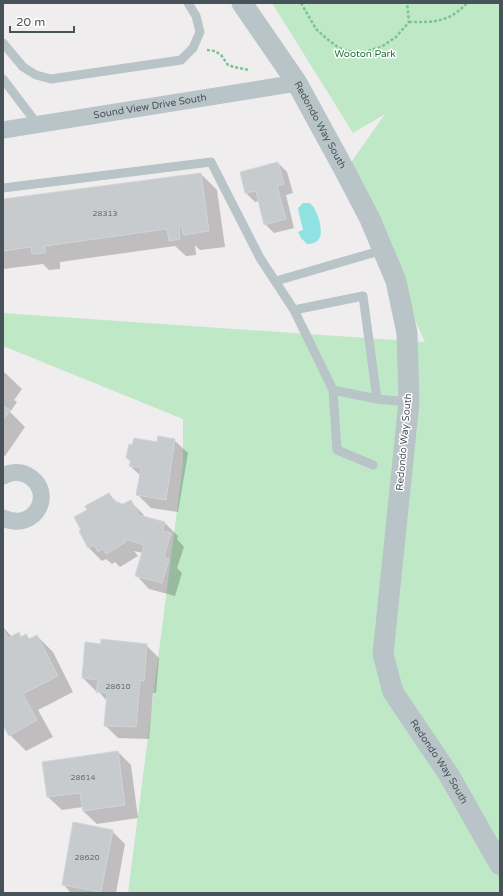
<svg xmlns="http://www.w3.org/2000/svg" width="503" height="896" viewBox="0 0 503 896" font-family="'Varela Round',sans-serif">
  <rect width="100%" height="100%" fill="#efeded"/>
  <path fill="#bfe9c6" d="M272,3H500V893H128L183,464V419L3,346V313L425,342L383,250L345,171L385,114L353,133Z"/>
  <path fill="#90e2e2" d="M303,203H309C310,203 314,207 314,208C318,214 324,232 319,239C316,243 311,244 307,244L301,238L298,232L303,230C302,223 299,216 298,208Z"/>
  <path fill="#0003" d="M278,163L287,172L293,193L286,195L294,228L274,233L265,224L259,201L255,202L246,193L242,173Z
    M201,174L217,190L225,247L200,250L195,245L196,255L186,256L175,246L60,262V269L49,270L43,264L3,269V200Z
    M3,371L22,389L14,400L17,402L10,412L25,427L5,456L3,455Z
    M174,440L188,453L178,512L151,508L138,495L141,476L130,466L131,462L127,458L158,443Z
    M109,494L119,504L123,505L130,501L143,514L145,518L165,523L178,536L177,539L184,547L177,568L182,573L175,596L149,589L136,575L143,553L134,551L138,556L120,567L115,562L112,564L106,559L102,561L89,548L80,532L83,530L88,510Z
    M3,627L12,637L18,634L22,637L26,635L30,640L37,636L53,652L73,692L38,710L53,737L26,751L10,735L6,728L3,729Z
    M102,645H146L159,658L156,693H153L149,739L118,738L105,725L107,701L98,691H96L83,678Z
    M118,752L131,765L138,818L97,824L83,811V807L62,810L48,797Z
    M112,831L125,844L116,893H71L63,884Z"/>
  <path fill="#c7cbce" stroke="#d1d4d8" d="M278,162L284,184L277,186L286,219L264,225L256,191L245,193L240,172Z
    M201,173L209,231L183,235L182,226L179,228L180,239L169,241L167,229L45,246V253L32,254L31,247L3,251V199Z
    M3,406L10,410L3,420Z
    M158,436L175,439L166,500L136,495L141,468L129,466L131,459L126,458L129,444L132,445L134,438L157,442Z
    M109,493L114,501L123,504L131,500L139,515L165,522L163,531L171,533L164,557L169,559L162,583L135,576L144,545L124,539L126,542L106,554L103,549L98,552L94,545L88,548L79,531L81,530L74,517L87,510L85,506Z
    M3,629L8,638L19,632L21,637L26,634L29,639L37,635L58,676L23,694L37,720L9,736L3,725Z
    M101,639L147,644L144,681L140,680L136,727L104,726L107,693L96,692L98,680L82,678L85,642L101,644Z
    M118,751L125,805L83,811L80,793L47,797L42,762Z
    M73,822L113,830L101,892L62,885Z"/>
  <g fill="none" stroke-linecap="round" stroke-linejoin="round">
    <path stroke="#7ac490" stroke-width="2.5" stroke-dasharray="3 2" stroke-linecap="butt" d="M301,3L316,29L327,39L339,48L348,51L361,53L381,47L396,37L409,22L407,3
      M409,22C434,22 448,23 467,3
      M207,50L215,51L221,55L228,65L234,67L249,70"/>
    <path stroke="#b9c4c8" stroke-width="9" d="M3,43L23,67L36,75L51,79L181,60L193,48L200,32L196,16L188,3
      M3,79L38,125
      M3,188L211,162L260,258L294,310L333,390L377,399L409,402
      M276,281L383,250
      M294,310L363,296L377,399
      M333,390L337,450L373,465"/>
    <g stroke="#b9c4c8" stroke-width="17">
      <path id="s1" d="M3,130L297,83"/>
      <path d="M3,476C10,472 19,471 27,475C56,490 37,533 3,518"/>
    </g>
    <path stroke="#b9c4c8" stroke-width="21" id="s2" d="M242,3L297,83L345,171L370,219L396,281L407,333L409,402L383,654L393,692L449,775L500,865"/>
  </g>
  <g text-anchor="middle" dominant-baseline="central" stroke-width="3" stroke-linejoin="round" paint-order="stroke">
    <g font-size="8" fill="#677176">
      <text x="105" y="213">28313</text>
      <text x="118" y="686">28610</text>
      <text x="83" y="777">28614</text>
      <text x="87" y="857">28620</text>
    </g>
    <g font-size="10" fill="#207137" stroke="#fff">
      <text x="365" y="54">Wooton Park</text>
    </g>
    <g font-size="10" fill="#475358" stroke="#fff">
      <text stroke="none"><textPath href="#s1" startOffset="149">Sound View Drive South</textPath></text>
      <text stroke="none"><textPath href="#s2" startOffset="145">Redondo Way South</textPath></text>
      <text transform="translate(404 442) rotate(-85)">Redondo Way South</text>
      <text stroke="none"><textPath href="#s2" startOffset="817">Redondo Way South</textPath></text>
    </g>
  </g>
  <rect width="503" height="896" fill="none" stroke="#475358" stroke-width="8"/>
  <path d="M10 26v6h64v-6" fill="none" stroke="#475358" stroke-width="2"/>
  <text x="16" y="26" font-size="12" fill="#475358" stroke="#ffffff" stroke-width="3" paint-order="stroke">20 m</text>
</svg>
